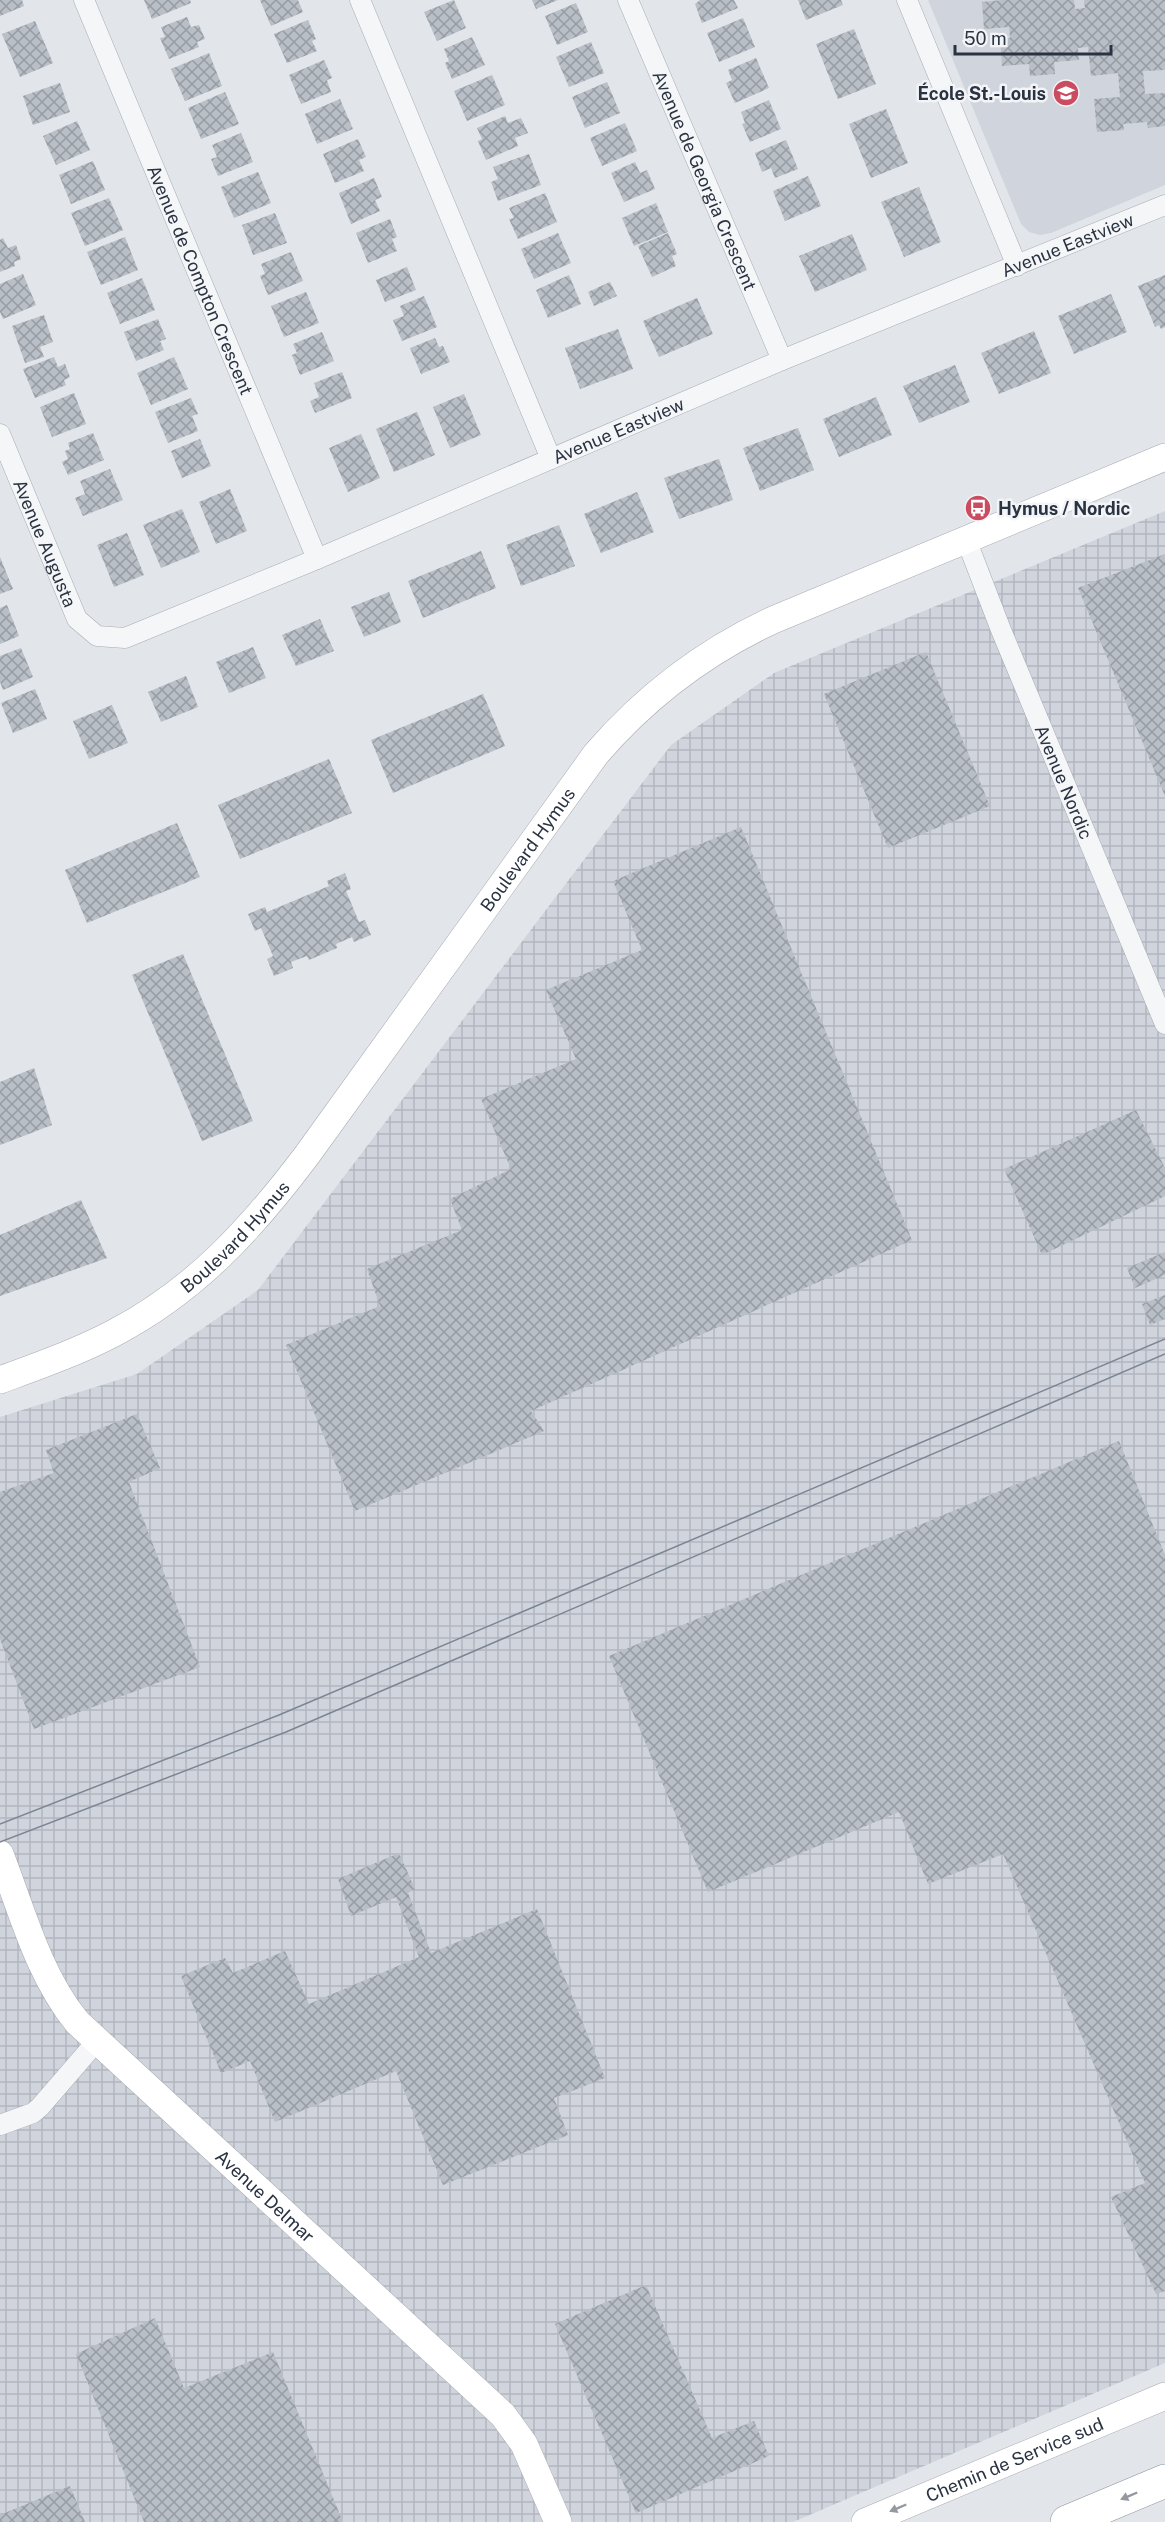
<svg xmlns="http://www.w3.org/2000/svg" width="1165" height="2522" viewBox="0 0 1165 2522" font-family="'Public Sans',sans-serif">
  <defs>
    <pattern id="industrial-grid" width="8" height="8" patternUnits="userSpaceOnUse" patternTransform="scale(1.5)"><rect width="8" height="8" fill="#d0d4dc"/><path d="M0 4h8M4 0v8" fill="none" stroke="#b3b6be"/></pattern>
    <pattern id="building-cross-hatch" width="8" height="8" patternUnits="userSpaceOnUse" patternTransform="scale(1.5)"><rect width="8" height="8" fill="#b9bfc7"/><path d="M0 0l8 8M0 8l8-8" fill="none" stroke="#979ca3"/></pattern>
  </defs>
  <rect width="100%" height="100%" fill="#e2e5ea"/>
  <path fill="#d0d4dc" d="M928,0H1165V185L1051,233L1040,235L1029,232L1021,224Z"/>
  <path fill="url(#industrial-grid)" d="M1165,511V2363L793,2522H0V1417L137,1374L258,1290L671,745L774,673Z"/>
  <path fill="url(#building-cross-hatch)" d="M0,0H22L24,6L0,16Z
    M144,0H190L191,3L152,19Z
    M260,0H298L303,12L271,26Z
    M454,0L466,28L437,41L424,12Z
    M532,0H558L536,9Z
    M700,0H734L738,8L702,23L695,4Z
    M798,0H841L843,5L806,20Z
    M1002,0H1074L1075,9L1085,8L1084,0H1165V70L1143,71L1145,94L1165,93V126L1148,128L1147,122L1123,124L1124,130L1097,132L1094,99L1120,97L1118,73L1091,76L1088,47L1078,48L1079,60L1054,62L1055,74L1030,76L1029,64L1002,66L1000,39L1010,38L1009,27L984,29L982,2Z
    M576,3L588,32L557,45L545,16Z
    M187,17L191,27L199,25L205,39L197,42L199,47L169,59L160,38L165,37L161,27Z
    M743,18L755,47L719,62L707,33Z
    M308,20L316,39L312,41L317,51L287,63L274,34Z
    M35,21L53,63L20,77L2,34Z
    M854,29L876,84L838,99L816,44Z
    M472,37L485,65L452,79L445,63L449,61L444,49Z
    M591,42L604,73L569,87L556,57Z
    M209,53L222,86L185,101L171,69Z
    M756,58L769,88L735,103L726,83L732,80L728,70Z
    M324,60L332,78L327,80L331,92L301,104L289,75Z
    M492,75L505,105L467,121L454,91Z
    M607,82L620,113L585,128L572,97Z
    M60,83L70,112L33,125L23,96Z
    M225,92L239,124L201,139L188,108Z
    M340,99L353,129L317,144L305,114Z
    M769,100L781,129L750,142L742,124L745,123L741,112Z
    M886,109L908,163L871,178L849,124Z
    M505,116L508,123L521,118L528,133L515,138L518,146L486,160L478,141L482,139L477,128Z
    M77,121L90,150L56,165L43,136Z
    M625,123L637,151L602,166L590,138Z
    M241,133L253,162L218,176L211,159L217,157L212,145Z
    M358,139L366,157L359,160L364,171L335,183L323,154Z
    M786,140L798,169L775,178L771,168L762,172L755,153Z
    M529,154L541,185L498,201L491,182L498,179L493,167Z
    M93,161L105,190L71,204L59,175Z
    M635,162L640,173L647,170L655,189L624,202L611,173Z
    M258,172L271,203L234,218L221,187Z
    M808,176L821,206L785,221L773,191Z
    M374,178L382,197L375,200L380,211L351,224L339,193Z
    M919,187L941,242L904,257L881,202Z
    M545,193L557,222L518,239L509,219L514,218L509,208Z
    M109,198L123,230L85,246L71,213Z
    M656,203L668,232L634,246L622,218Z
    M275,213L287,243L253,255L242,225Z
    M390,219L397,237L392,239L397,251L368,263L356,233Z
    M558,233L571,263L534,279L521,249Z
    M668,233L677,254L672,256L676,266L652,277L638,246Z
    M852,234L867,270L815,292L799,256Z
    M125,237L138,270L101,285L87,252Z
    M3,238L8,248L16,245L21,259L14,262L15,266L0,272V240Z
    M291,252L303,281L268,295L260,276L265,274L261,264Z
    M407,267L416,290L385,302L376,280Z
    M23,274L36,305L3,319L0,312V284Z
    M569,275L581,304L548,318L536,290Z
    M1165,275V327L1161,329L1159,325L1155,327L1138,286Z
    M142,278L155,310L120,324L107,293Z
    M610,282L617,296L594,306L588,292Z
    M306,292L319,323L284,337L271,306Z
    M1111,294L1127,332L1074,354L1058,316Z
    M424,296L437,327L402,341L393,320L404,316L400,306Z
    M697,298L713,334L659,357L643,321Z
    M44,315L53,342L40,347L44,357L25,363L12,326Z
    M158,319L166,339L160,341L164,350L136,361L124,332Z
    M618,329L633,369L580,389L565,348Z
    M1034,331L1051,373L999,394L981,353Z
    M322,332L334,361L300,375L292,355L297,353L293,344Z
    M435,338L439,347L443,346L450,362L421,374L410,348Z
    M54,357L58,367L65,364L70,377L64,380L66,385L35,398L23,369Z
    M174,357L188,389L151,405L137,373Z
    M955,365L970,402L919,423L903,386Z
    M342,372L352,398L315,413L310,401L319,397L314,383Z
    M74,393L86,424L52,437L40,407Z
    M464,394L481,435L450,448L433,407Z
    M876,397L892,435L839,457L823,419Z
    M191,398L198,414L192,416L198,431L168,443L155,412Z
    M417,412L435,455L394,472L376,429Z
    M798,428L814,470L760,491L743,448Z
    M93,433L104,460L68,475L62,462L68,459L65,451L70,449L68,443Z
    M361,434L380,478L348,492L329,448Z
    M200,439L211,466L182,478L171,451Z
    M719,459L733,500L679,519L664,478Z
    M110,469L123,500L83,516L75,498L85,494L80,481Z
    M230,489L247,531L216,544L199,502Z
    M637,492L654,532L601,553L584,514Z
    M182,509L200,552L161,568L143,525Z
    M559,525L575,566L521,586L506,545Z
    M127,533L144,575L114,587L97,545Z
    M481,551L496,588L423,618L408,581Z
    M1165,554V796L1078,588Z
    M0,557L13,589L0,594Z
    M389,592L401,622L364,637L351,607Z
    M7,605L19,636L0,644V608Z
    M320,619L334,651L296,666L282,635Z
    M253,647L266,678L229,693L216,662Z
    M21,648L33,677L3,690L0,682V656Z
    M926,652L990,806L888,848L824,694Z
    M186,676L198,707L161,722L148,692Z
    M35,689L47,719L13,733L1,703Z
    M483,694L505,746L393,793L371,740Z
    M112,705L128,743L89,759L73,721Z
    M329,759L352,813L240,859L218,805Z
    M177,823L200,877L87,923L65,870Z
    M741,827L912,1240L531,1411L544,1431L355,1511L286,1345L380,1306L367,1269L462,1230L450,1199L511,1169L481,1099L576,1059L546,990L642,950L613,881Z
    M345,873L351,889L346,891L359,922L365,920L371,935L354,942L352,937L336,944L337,948L309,960L307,956L291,962L293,968L274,976L267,959L273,956L261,928L255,931L248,914L265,907L267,912L329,886L327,881Z
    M183,954L253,1121L202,1141L132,975Z
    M34,1068L52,1125L0,1145V1082Z
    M1136,1110L1165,1168V1196L1042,1255L1004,1169Z
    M81,1200L107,1258L0,1296V1235Z
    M1165,1252V1275L1135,1288L1127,1268Z
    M1165,1295V1319L1150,1325L1142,1304Z
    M137,1414L160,1468L129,1482L200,1667L34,1729L0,1639V1492L54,1473L46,1450Z
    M1119,1441L1165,1555V2291L1156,2294L1111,2197L1145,2183L1003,1854L928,1884L899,1812L708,1892L609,1656Z
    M399,1853L415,1889L408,1893L431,1953L537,1909L605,2078L554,2098L568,2135L443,2185L396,2071L275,2122L250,2061L221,2073L181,1976L225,1958L233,1973L285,1951L309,2004L419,1957L396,1897L351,1916L338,1879Z
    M646,2285L712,2438L754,2421L769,2456L636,2513L555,2324Z
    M155,2318L184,2388L273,2352L343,2522H144L76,2354Z
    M70,2486L85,2522H0V2515Z"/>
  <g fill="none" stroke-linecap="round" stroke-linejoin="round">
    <defs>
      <g id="street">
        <path id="s1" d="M84,0L317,559"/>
        <path d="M360,0L551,459"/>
        <path id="s2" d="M628,0L782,360"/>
        <path d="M907,0L1017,266"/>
        <path id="s3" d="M0,434L77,619L97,636L125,638L317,559L782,360L1165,205"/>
        <path id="s4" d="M966,539L1001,630L1165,1024"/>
        <path d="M0,2125L33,2113L40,2107L97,2041"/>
      </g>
      <g id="secondary">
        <path id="s5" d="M0,1380C38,1366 78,1352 114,1333C196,1290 252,1228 307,1155L596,754C646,696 704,652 773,620L1165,457"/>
        <path id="s6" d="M0,1854C22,1911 38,1974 77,2022L503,2415L524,2444L558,2522"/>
        <path id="s7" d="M865,2522L1165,2396"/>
      </g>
      <path id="highway" d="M1067,2522L1165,2481"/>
    </defs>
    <use href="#street" stroke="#a7acb4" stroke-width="21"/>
    <use href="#secondary" stroke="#a7acb4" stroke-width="28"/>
    <use href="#highway" stroke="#8a93a0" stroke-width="34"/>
    <use href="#street" stroke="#f5f6f8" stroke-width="20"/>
    <use href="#secondary" stroke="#fff" stroke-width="27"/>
    <use href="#highway" stroke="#fff" stroke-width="33"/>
    <path stroke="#7c8593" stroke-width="1.5" d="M0,1824L279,1715L1165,1339
      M0,1842L286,1732L1165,1354"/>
  </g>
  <defs><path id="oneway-solid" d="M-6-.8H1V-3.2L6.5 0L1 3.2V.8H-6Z" transform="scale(1.5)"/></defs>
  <g fill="#9499a0">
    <use href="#oneway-solid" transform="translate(1129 2496) rotate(157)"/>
    <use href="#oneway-solid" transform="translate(898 2508) rotate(157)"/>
  </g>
  <defs>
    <symbol id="school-disc" viewBox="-11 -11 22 22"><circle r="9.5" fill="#cb4b60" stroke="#f2f4f7"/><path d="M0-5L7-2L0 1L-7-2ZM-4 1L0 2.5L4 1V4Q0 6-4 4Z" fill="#fff"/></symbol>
    <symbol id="bus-disc" viewBox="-11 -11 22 22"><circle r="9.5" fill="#cb4b60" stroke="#f2f4f7"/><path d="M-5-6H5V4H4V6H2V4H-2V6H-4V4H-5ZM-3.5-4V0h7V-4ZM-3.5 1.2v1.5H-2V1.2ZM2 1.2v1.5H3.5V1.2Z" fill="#fff"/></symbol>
  </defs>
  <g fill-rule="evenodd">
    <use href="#school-disc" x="1051" y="78" width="30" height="30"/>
    <use href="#bus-disc" x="963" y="493" width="30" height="30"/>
  </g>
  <g text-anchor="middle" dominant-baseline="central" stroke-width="5" stroke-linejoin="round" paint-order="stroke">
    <g font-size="18" font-weight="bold" fill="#2a3342" stroke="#f2f4f7" text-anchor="end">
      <text x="1046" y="93">École St.-Louis</text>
      <text x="998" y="508" text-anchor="start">Hymus / Nordic</text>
    </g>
    <g font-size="18" fill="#2a3342" stroke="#f2f4f7">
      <text stroke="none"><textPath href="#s2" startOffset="196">Avenue de Georgia Crescent</textPath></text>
      <text stroke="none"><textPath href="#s3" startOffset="1276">Avenue Eastview</textPath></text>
      <text stroke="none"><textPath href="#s1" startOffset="303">Avenue de Compton Crescent</textPath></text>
      <text stroke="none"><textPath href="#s3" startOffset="790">Avenue Eastview</textPath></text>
      <text stroke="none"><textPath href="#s3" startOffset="118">Avenue Augusta</textPath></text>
      <text stroke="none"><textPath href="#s4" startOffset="262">Avenue Nordic</textPath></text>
      <text stroke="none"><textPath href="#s5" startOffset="765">Boulevard Hymus</textPath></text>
      <text stroke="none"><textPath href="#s5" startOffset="279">Boulevard Hymus</textPath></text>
      <text stroke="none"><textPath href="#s6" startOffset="442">Avenue Delmar</textPath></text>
      <text stroke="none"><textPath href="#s7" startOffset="162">Chemin de Service sud</textPath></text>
    </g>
  </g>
  <path d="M955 45v9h156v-9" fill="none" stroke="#2a3342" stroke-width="3"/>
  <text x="964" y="45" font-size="18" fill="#2a3342" stroke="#f2f4f7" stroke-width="4.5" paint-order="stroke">50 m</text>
</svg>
